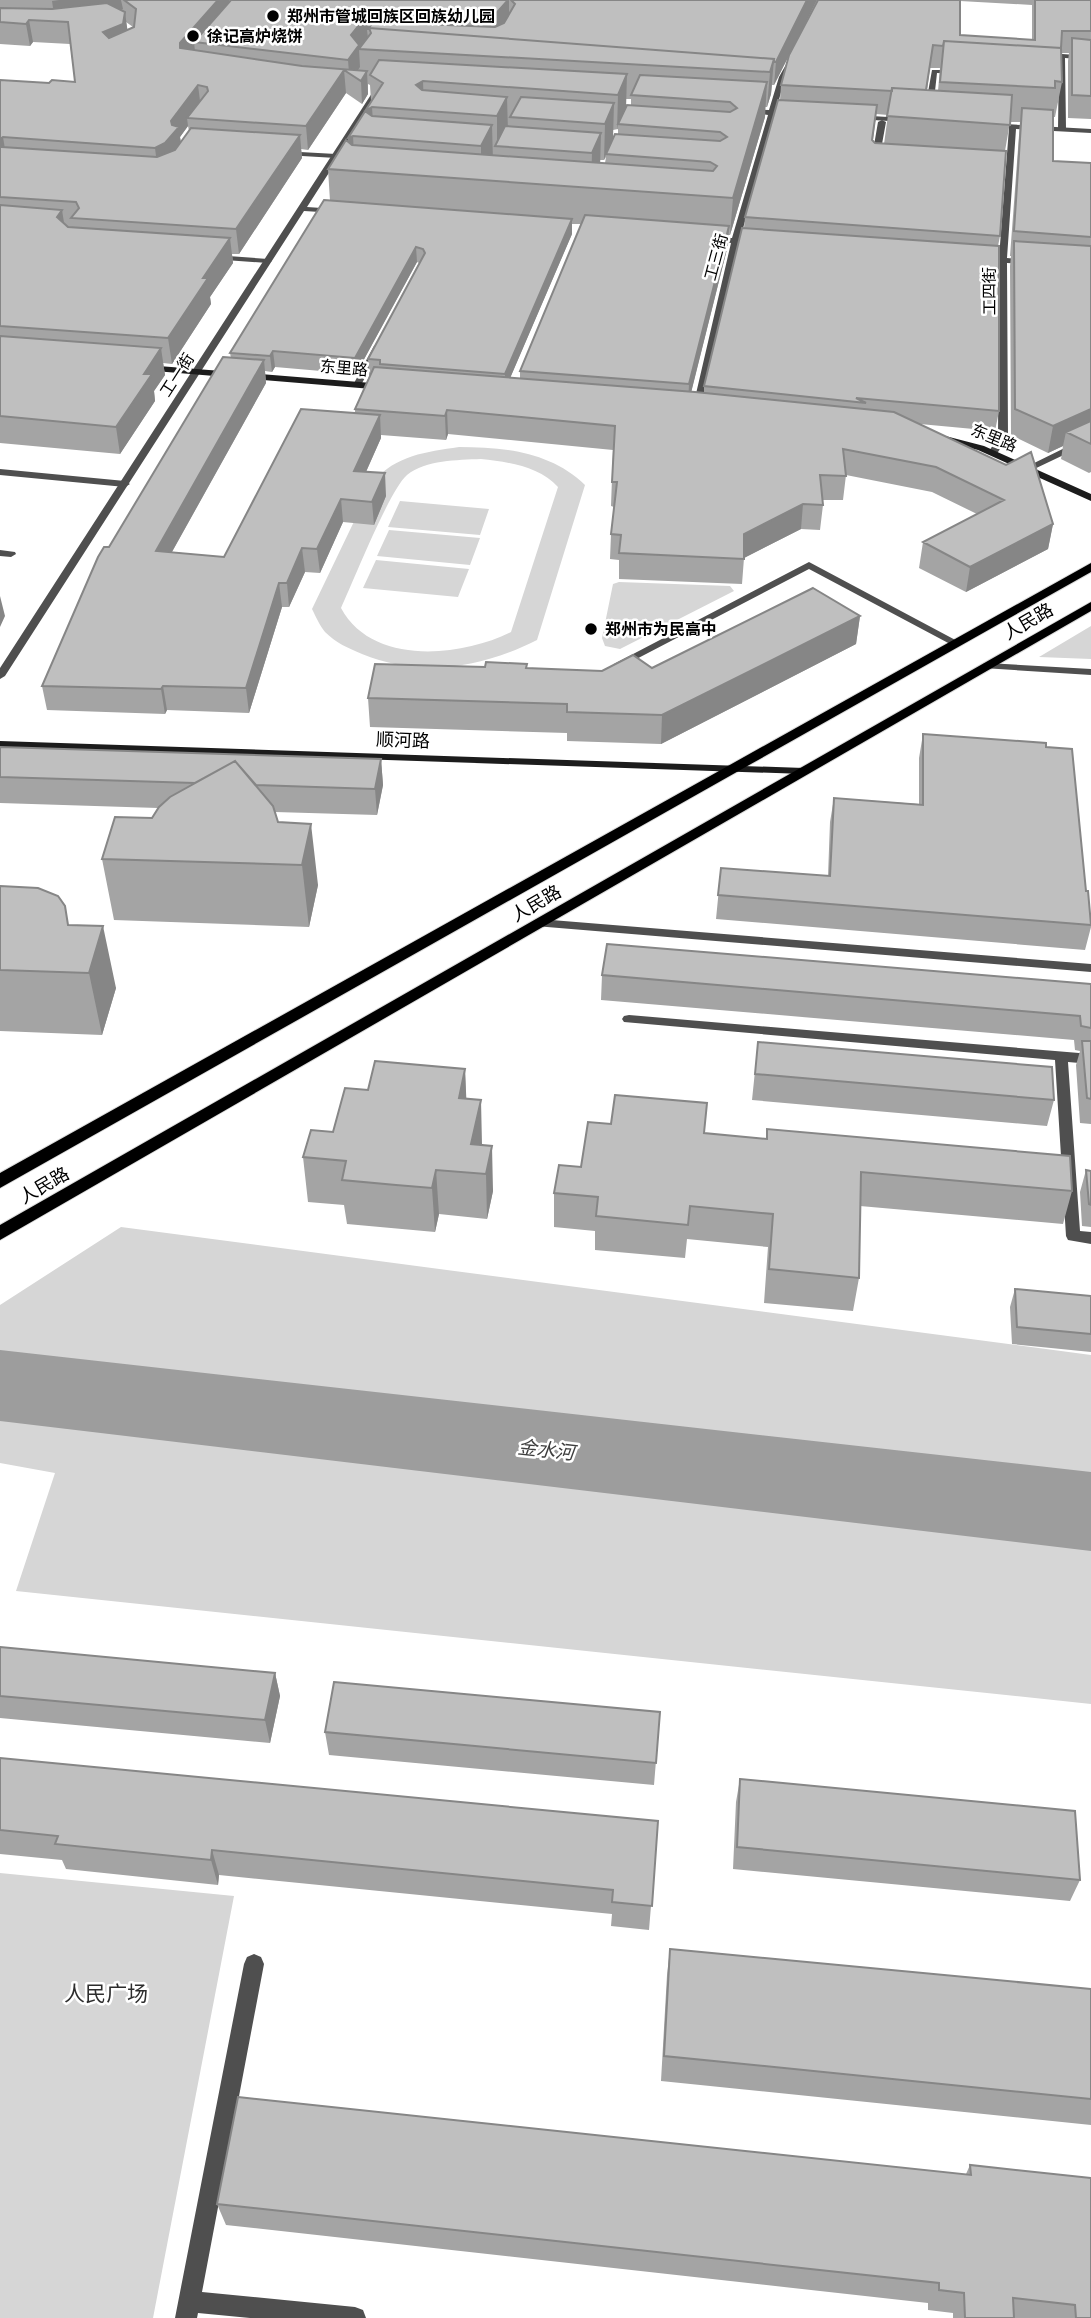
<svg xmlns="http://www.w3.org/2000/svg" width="1091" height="2318" viewBox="0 0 1091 2318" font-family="Roboto,'Noto Sans SC',sans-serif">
  <rect width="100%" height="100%" fill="#fff"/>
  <path fill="#d6d6d6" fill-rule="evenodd" d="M459,447C504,447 551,452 585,485L537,640C482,668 420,678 362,654C348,648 336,643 325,632C320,626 316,617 312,609L373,482C396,455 426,452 459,447ZM481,459C508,462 539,466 558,487L511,632C461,657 372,666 341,608C353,582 390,489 407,475C426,460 457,460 481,459Z
    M400,501L489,509L480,535L388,527Z
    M389,530L480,538L470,565L377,556Z
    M376,560L469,569L458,597L363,588Z
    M619,582L730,586L734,591L620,649L605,646L602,638L613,584Z
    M1091,626V659L1039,657Z
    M121,1227L1091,1355V1704L16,1591L55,1473L0,1463V1305Z
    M0,1873L234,1896L153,2318H0Z"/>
  <path fill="#9d9d9d" d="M0,1350L1091,1472V1551L0,1421Z"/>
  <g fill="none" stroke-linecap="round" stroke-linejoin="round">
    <defs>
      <path id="primary" d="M1091,563V572L0,1188V1173Z
        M1091,602V611L0,1240V1225Z"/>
    </defs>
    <use href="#primary" stroke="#dbdbdb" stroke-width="2"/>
    <path fill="#4f4f4f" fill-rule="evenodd" d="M1062,54L1091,56V60L1065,58L1066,129L1062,131L1058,129L1059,56Z
      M932,70H959L962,72L959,74L937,73L933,109L929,111L925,109Z
      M882,120L886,122L880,155L883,157L876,159L872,157L878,122Z
      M282,151L336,154L340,156L336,158L285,155H282Z
      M214,255L268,259L272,261L268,263L211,259L210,257Z
      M378,343L382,346L361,385L354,387L353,385L374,346Z
      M1091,435V442L1030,471L1022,469Z
      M0,469L125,481L130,484L125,487L0,475Z
      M0,550L15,552L16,554L11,557L0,556Z
      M809,562L961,643L960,645H952L809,569L623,666L619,667L614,664Z
      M539,919L1091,964V972L535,926L533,923L535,920Z
      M629,1015L1091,1054V1064L1068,1062L1080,1231L1091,1232V1244L1068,1240L1066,1236L1055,1060L624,1022L622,1019L624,1016Z
      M254,1954L261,1957L264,1964L202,2292L355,2307L363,2310L366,2318H250L198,2313L197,2318H175L244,1964L247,1957Z"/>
    <path fill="#4f4f4f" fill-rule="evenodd" d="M792,54L797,55L785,77L776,111L797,114L793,116L775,115L740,239L762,243L758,245L739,244L700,409L692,411L731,243L708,239L712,237L732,238L768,115L742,111L746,109L769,110L779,77Z
      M378,88L382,90L307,207L336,209L340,211L336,213L304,211L5,676L0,679V668L374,90Z
      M855,115L904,118L908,120L904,122L858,119Z
      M988,123L1091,129V133L1016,129L1007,258L1027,260L1031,262L1027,264L1007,263L1008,437L996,455L993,456L988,453L998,437L999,263L981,261L977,259L981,257L999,258L1009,128L987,125Z
      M987,663L1091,669V675L983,668V664Z"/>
    <path fill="#1c1c1c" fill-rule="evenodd" d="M146,365L384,384L388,387L384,390L143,370L142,368Z
      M930,432L984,446L1091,494V501L978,450L927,437L925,435Z
      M0,741L804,768L810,771L804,774L0,747Z"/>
    <use href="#primary" fill="#000" fill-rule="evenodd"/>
  </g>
  <path fill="#a4a4a4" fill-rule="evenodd" d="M0,0H817L774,85H772L771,94L767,107H765V117L730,235H728V245L691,392L704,393V386L744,228L745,217L780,100L781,85L818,0H1091V119L1068,118V61L1069,53H1061L1062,82L1055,117H1053V161L1091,163V472L1089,473L1061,459L1063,446L1048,453L1011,435L1010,266L1011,256H1010L1020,122H1010L1005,151L1000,236L998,246L999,411L995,431L920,424L1053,524L1048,549L966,592L919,568L923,542L977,514L932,492L846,475L843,500H822L823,505L820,530L801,529L744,558L742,584L619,579V560L610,559L611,534L614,507L611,506L613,450L448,434L446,440L381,435V438L366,472L386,496L374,525L343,522L320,573L305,572L289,607H282L249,713L167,710L165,714L47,710L42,686L109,547L231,358L230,353L330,201L328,169L348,142V138L371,101L370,85L368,84V94L362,104L346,93L308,150L301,149L302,158L239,254H232L233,263L210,297L211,304L172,364L163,363L165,375L154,391L155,401L120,454L0,443V80L49,83L75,82L70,44L33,42L30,46L0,44ZM960,1L1032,5V40L960,35ZM126,22L133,27L127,30ZM930,68H940L938,91L927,90ZM626,99H631V105L626,106ZM876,114L888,115L884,144L875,143L873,140ZM188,126L189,131L181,143L180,137ZM618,129V134L613,137V130ZM606,157L605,163H600V160H604ZM572,224H581L520,371V379L510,378L572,234ZM417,262L419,263L368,359L369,375H371L355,409V413L224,557L172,552L266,383L265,371L272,372L275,367L356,374Z
    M860,616L856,644L661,744L567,741V733L370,727L368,698L485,667L602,671L652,668Z
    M923,734L1046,747L1086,891L1091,920V927L1085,950L716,919L721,868L828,876L830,822L834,798L919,804V758Z
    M0,747L381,759L383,785L377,815L275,812L278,822L318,885L309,927L114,920L102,859L152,818L158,808L0,803Z
    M0,886L69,925L116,988L102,1035L0,1031Z
    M602,975L1091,984V1124L1080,1123L1076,1065L1080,1051L1075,1050L1074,1040L601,1000Z
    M758,1042L1054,1100L1047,1126L752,1100Z
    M465,1069L466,1099L482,1145L493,1191L487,1219L439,1214L435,1232L347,1224L344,1205L308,1202L303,1157L333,1132L368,1090Z
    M705,1133L1072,1191L1063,1224L860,1206L859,1278L853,1311L764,1303L768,1247L687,1239L685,1258L595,1250V1231L554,1227V1193L581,1167Z
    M1086,1170L1091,1171V1227L1082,1226L1080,1192Z
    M1015,1289L1091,1296V1352L1012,1344L1010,1307Z
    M0,1647L275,1673L280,1696L270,1743L0,1718Z
    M660,1712L654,1785L329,1755L325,1732Z
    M0,1758L658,1821L649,1930L611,1926L612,1914L219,1875L218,1885L66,1869L62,1860L0,1854Z
    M740,1779L1080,1880L1070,1901L733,1869L736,1802Z
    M670,1949L1091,1989V2125L661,2081L667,1975Z
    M970,2165L1091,2318H953V2313L928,2310V2303L226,2225L217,2204L966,2174Z"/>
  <path fill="#868686" d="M59,0H121L123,9L92,20L55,21L52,1Z
    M218,0H229L230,11L194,42L195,51L183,71L180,43Z
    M508,0H509V20L493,40L492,18Z
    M807,0H817L774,85L776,62Z
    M125,12L128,34L107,54L103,32Z
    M368,14L369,30H367L368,38L359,49L360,67L354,76L349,73L348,60L351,35Z
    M29,20L33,42L30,46L26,24Z
    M774,59L771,94L767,107L770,72Z
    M344,70L346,93L308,150L306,126Z
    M367,71L368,94L362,104L361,81Z
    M627,74L626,109L618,124L617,130L618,95Z
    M423,81L424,111L416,85Z
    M767,82L765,117L730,235L733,198Z
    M198,85L201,109L187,118L188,126L180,137L182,150L158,172L155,148L171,121Z
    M507,97L508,132L497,146V116Z
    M614,103L613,139L606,154L604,160L605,124Z
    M372,107L374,137L365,111Z
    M492,125L493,161L481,180V146Z
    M601,133L600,169L591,188L592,153Z
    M300,135L302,158L239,254L236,229Z
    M353,136L355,171H350L348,138Z
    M3,137L7,161L0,162V139Z
    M62,210L66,235L57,217Z
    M572,219V234L505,390V374Z
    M729,226L728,245L688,405L689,384Z
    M230,238L233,263L210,297L211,304L172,364L168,338L203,278Z
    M416,247L417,262L356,374L355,358Z
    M161,348L165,375L154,391L155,401L120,454L116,427L144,374Z
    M273,351L275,367L272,372L270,356Z
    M264,360L266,383L159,575L156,551Z
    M1091,409V433L1066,432L1063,446L1048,453L1053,426Z
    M447,410L448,434L446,440L445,416Z
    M380,415L381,438L356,494L354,471Z
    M385,473L386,496L374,525L372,502Z
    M341,499L343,522L320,573L317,549Z
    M803,504L801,529L742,559L744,534Z
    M1053,524L1048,549L966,592L970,567Z
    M302,548L305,572L289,607L287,583Z
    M279,583L282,607L249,713L246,688Z
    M0,596L5,616L0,627Z
    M860,616L856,644L661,744L662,715Z
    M163,686L167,710L165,714L161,689Z
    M381,759L383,785L377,815L375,789Z
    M311,824L318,885L309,927L302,865Z
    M103,926L116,988L102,1035L89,973Z
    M465,1069L467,1114L459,1098Z
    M481,1100L482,1145L471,1144Z
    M492,1146L493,1191L487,1219L486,1174Z
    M436,1170L439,1214L435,1232L432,1188Z
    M275,1673L280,1696L270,1743L265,1720Z
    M212,1850L219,1875L218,1885L211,1860Z"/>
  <path fill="#bfbfbf" stroke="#868686" stroke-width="2" d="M124,0H218L180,43V48L302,66L367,71L361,81L344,70L306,126L187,118L208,91L207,87L198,85L171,121L172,125L179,127L165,143L155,148L3,137L0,139V80L49,83L52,80L75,82L68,22L29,20L26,24L0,22V8L52,9L107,3L125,12L123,24L103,32L109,38L134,27L136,9Z
    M231,0H508L492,18L368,14L351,35L359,45L348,60L194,42Z
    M511,0H807L776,62H774V59L369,28L373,22L495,27L504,23L515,4Z
    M818,0H960V35L1035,40V0H1091V31H1062L1061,48L944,41L943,46L933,45L926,90L892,88V91L781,85L789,55Z
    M369,28L774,59L770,72L359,49L371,33Z
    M1072,38L1091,40V96L1072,95Z
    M944,41L1061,48L1062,82L1055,81V88L940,82Z
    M379,60L627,74L618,95L423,81L416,85L422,90L507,97L497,116L372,107L365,111L372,116L492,125L481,146L353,136L348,138L383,83L370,75Z
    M640,75L767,82L733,198L328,169L346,140L352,145L713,171L717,166L710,162L606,154L615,134L720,141L727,137L720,132L618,124L627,105L730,112L737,108L730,102L631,95Z
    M892,88L1012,95L1010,125L887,116Z
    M521,97L614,103L605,124L510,117Z
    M778,100L877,105L872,140L875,143L1006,151L1000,236L745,217Z
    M1022,108L1053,110V161L1091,163V237L1014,231Z
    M505,126L601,133L592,153L495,146Z
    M191,128L300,135L236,229L71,218L79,208L76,202L0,197V145L2,147L157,157L175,150Z
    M324,200L572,219L505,374L380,364V360L368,359L425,253L423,249L416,247L355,358L273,351L270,356L230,353Z
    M0,205L62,210L57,217L68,227L230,238L203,278H208L168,338L0,326Z
    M585,215L729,226L689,384L520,371Z
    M742,228L999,246V411L856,398L866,403L704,386Z
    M1014,241L1091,246V409L1053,426L1015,409Z
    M0,336L161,348L144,374H152L116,427L0,416Z
    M223,357L264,360L156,551L224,557L301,409L380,415L354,471L385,473L372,502L341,499L317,549L302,548L287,583H279L246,688L163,686L161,689L42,686L98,557L104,547H109Z
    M374,367L695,392L894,412L1006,465L1031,452L1053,524L970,567L923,542L1004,500L936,467L843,449L846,476L820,475L823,505L803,504L744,534V559L619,553L621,535L611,534L617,482H612L615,426L447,410L445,416L355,409Z
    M1091,421V444L1066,432Z
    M813,588L860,616L662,715L567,712V704L368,698L375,664L485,667L486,662L527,664L526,668L602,671L633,655L652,668Z
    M923,734L1046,743V747L1072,749L1086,891H1088L1091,925L718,895L721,868L830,876L834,798L923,805Z
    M0,747L381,759L375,789L256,785L235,761L195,783L0,777Z
    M235,761L273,806L278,822L311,824L302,865L102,859L115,817L152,818L159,807L170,797Z
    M0,886L38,888L58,896L65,906L68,925L103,926L89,973L0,970Z
    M607,944L1091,984V1028L1081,1026L1080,1016L602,975Z
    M1082,1041H1091V1099L1087,1098Z
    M758,1042L1052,1067L1054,1100L755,1074Z
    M375,1061L465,1069L459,1098L481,1100L471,1144L492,1146L486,1174L436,1170L432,1188L396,1185L342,1180L346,1161L303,1157L311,1130L333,1132L345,1088L368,1090Z
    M615,1095L707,1103L704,1133L767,1139V1129L1070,1156L1072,1191L861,1172L859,1278L769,1269L773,1214L690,1206L688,1225L596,1216L598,1197L554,1193L559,1165L581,1167L588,1122L611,1124Z
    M1086,1170L1091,1171V1205L1089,1204Z
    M1015,1289L1091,1296V1334L1017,1327Z
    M0,1647L275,1673L265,1720L0,1696Z
    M334,1682L660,1712L656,1763L325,1732Z
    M0,1758L658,1821L652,1906L612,1902L613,1890L212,1850L211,1860L55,1844L58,1836L0,1830Z
    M740,1779L1075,1811L1080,1880L737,1847Z
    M670,1949L1091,1989V2099L664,2056Z
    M238,2097L971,2175L970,2165L1091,2178V2318H1076L1075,2305L1013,2298L1014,2318H965L964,2293L939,2290V2283L217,2204Z"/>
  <g fill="#000" stroke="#fff" stroke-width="2.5">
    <circle cx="273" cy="16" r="7"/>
    <circle cx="193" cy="36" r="7"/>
    <circle cx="591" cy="629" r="7"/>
  </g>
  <g text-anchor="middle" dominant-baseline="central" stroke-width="5" stroke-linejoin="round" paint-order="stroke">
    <g font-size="16" font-weight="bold" fill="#000" stroke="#fff" text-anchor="start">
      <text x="287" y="16">郑州市管城回族区回族幼儿园</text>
      <text x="207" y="36">徐记高炉烧饼</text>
      <text x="605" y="629">郑州市为民高中</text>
    </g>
    <g font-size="16" fill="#000" stroke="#fff">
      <text transform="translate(716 257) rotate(-75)">工三街</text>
      <text transform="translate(989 291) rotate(-90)">工四街</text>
      <text transform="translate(344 368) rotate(5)">东里路</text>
      <text transform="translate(177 375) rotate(-57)">工一街</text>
      <text transform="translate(994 438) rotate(22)">东里路</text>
    </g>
    <g font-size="18" fill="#000" stroke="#fff">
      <text transform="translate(1028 621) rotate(-30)">人民路</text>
      <text transform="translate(403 740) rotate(2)">顺河路</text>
      <text transform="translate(536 903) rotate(-30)">人民路</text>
      <text transform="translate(44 1185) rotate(-30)">人民路</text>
    </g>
    <g font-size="19" font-style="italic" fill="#3e3e3e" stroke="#fff">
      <text transform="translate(546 1450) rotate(6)">金水河</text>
    </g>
    <g font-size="21" fill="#2d2d2d" stroke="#fff">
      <text x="106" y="1994">人民广场</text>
    </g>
  </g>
</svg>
